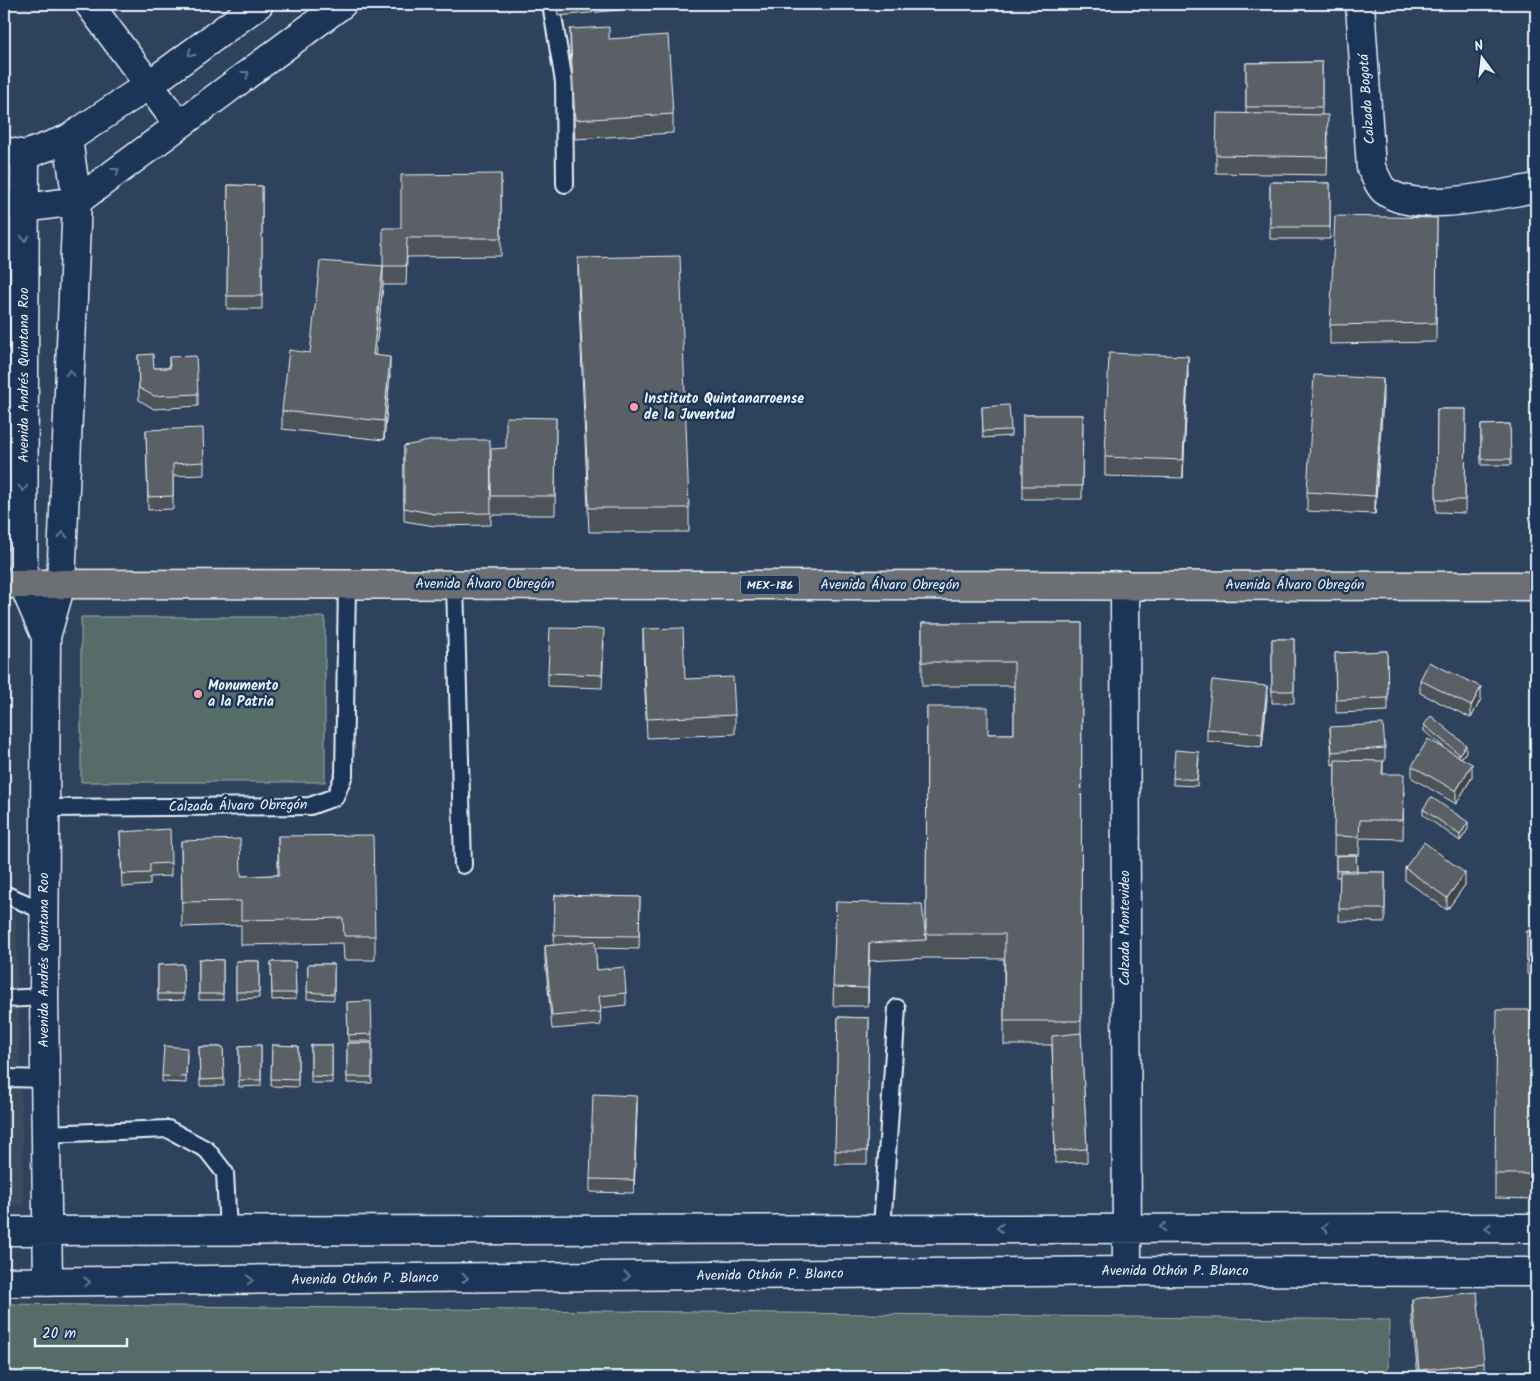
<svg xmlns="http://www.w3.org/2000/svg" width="1540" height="1381" viewBox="0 0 1540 1381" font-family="Kalam,sans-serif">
  <rect width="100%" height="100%" fill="#2f425c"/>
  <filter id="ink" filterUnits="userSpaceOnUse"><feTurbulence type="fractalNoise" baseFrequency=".02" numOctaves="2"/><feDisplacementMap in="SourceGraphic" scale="10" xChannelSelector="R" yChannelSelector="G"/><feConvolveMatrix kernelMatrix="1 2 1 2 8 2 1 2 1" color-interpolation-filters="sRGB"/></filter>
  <g filter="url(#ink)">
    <path fill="#3c4b5f" d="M4,917H16L24,1205H4Z"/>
    <path fill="#566c68" stroke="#9faeb0" d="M81,617H325V782H81Z
      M4,1304L1389,1320L1388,1377H4Z"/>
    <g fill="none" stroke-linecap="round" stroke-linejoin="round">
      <defs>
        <path id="service" d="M551,4L564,82L565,184
          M455,584L463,865
          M44,808L310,806L335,797L344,775L347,584
          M4,894L44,911
          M4,999L44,997
          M4,1083L9,1078L45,1079
          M45,1134L168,1129L207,1150L225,1173L228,1231
          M882,1228L897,1008"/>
        <path id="minor" d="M89,4L178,124
          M1360,4L1371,168C1375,174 1379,187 1385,191C1417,215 1499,194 1536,188
          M4,151L25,155
          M4,204L25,208
          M23,584L46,637
          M1125,585L1127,1271
          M4,1231L1536,1228
          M4,1282L1127,1271L1536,1272
          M48,1282L44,997L46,637L61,584"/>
        <path id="secondary" d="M25,208L77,201L342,4
          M23,584L25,155L68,139L150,84L259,4
          M61,584L77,201L68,139"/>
        <path id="primary" d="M4,584L1536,586"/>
      </defs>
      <use href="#service" stroke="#e8f1f8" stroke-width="20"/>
      <use href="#minor" stroke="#e8f1f8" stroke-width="31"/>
      <use href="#secondary" stroke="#e8f1f8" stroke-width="31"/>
      <use href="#primary" stroke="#e8f1f8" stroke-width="31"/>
      <use href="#service" stroke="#1d3557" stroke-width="16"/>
      <use href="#minor" stroke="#1d3557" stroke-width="28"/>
      <use href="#secondary" stroke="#1d3557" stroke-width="28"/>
      <use href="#primary" stroke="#6c6f75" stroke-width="28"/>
    </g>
    <path fill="#4d5358" stroke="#e8f1f8" d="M557,4H679L558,16Z
      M570,29L609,39L673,114V133L575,139L570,48Z
      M1322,62V115L1328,134L1327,175L1216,173V155L1246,114V63Z
      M501,174V256L407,257L406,285H383L375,355L390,375L384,440L282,429V411L310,353L383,266L401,228Z
      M1270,182L1330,183V239H1270Z
      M228,185L262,186V309H227Z
      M1437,218L1436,342L1330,344V325Z
      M578,258L689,508V532H589L578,282Z
      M4,299H5L6,334H4Z
      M138,355L154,368H169V357L198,394V406L154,409L139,400Z
      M1188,374L1183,478L1105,476V457Z
      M1383,398L1375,514L1307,511V492Z
      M982,407L1011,430V436L983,438Z
      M1437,409H1466L1465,513L1436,512Z
      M1023,415H1083L1082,499H1023Z
      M556,418L555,515H491V525L435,526L404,521V446L491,469L506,448Z
      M1510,424L1511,465H1481V425Z
      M146,430L204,462V475L173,476V509L148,510Z
      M922,623H1082L1081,1033L1087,1149V1162L1055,1163L1052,1045H1004V959L926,958L869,961L868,1006H833L836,902L926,940L927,707L988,734H1014V686H922Z
      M643,629L685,679L735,715V734L647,738L643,648Z
      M1272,639H1294V703H1272Z
      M604,642L602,688L548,686V673Z
      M1387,651L1388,711L1336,713L1335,653Z
      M1420,680L1481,699L1471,718L1420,693Z
      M1267,698L1262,747L1207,741V729Z
      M1424,725L1466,752L1461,758L1472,777L1456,804L1412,778V766L1447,750L1424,731Z
      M1330,727L1385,748V761H1383V774L1404,792L1403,839L1360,838L1359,855H1334L1335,764L1332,765Z
      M1199,758L1197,786L1173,785V778Z
      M1423,809L1468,829L1460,841L1423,815Z
      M120,832L171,863V876L150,877V885L122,887Z
      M278,836L375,936V960H344L343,943L241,945V925L182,927L181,841L241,876L278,875Z
      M1356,855L1357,872H1385V922L1339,921L1340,877H1336V856Z
      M1405,868L1465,885L1447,910L1405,880Z
      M555,895L640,897L639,949L595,948L597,970L626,993V1005L600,1008L601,1025L552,1029L545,959V946L554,945Z
      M1527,931H1536V974H1527Z
      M199,959L223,960V1000H199Z
      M236,961H259V998L236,999Z
      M271,962H295L296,999L272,1000Z
      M183,964L184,1000L158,1001V965Z
      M308,964H334V1000L307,999Z
      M347,1002L372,1034V1041H348Z
      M1536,1010V1199L1495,1198V1174Z
      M838,1017L869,1018L867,1164H835Z
      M347,1043H372V1083H347Z
      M261,1045V1086L239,1087V1046Z
      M272,1045L298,1046V1087L271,1086Z
      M311,1045H332V1083H311Z
      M199,1047H223L224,1086H200Z
      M187,1054L186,1083L162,1082V1076Z
      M637,1108L634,1193L590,1192V1179Z
      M1412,1299L1484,1363V1377H1418L1412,1318Z"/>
    <path fill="#3f4347" stroke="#e8f1f8" d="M383,266V285L373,374V355Z
      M1188,356V374L1183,478V460Z
      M390,357V375L384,440V421Z
      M1383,379V398L1375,514V496Z
      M1267,686V698L1262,747V734Z
      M1481,687V699L1471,718V706Z
      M1466,745V752L1459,760V754Z
      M1472,764V777L1456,804V791Z
      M1468,822V829L1460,841V835Z
      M1465,873V885L1447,910V898Z
      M869,943V961L868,1006V988Z
      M637,1096V1108L634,1193V1180Z"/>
    <path fill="#5a6066" stroke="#e8f1f8" d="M609,27V39L668,35L673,114L575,120L570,29Z
      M1322,62V107H1246V63Z
      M1217,113L1328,115L1327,157L1216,155Z
      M501,174V238H407L406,266H383V228H401V175Z
      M1270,182L1330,183V227H1270Z
      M228,185L262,186V296H227Z
      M1335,216L1437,218L1436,323L1330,325Z
      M680,256L689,508H589L578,258Z
      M320,261L383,266L373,355L390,357L384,421L282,411L289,350L310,353Z
      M4,299H5L6,328H4Z
      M1109,353L1188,356L1183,460L1105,457Z
      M153,354L154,368H170L169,357L196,356L198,394L154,396L139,388L138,355Z
      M1314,375L1383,379L1375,496L1307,492Z
      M1009,405L1011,430L983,431L982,407Z
      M1437,409H1466L1465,500H1436Z
      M1023,415H1083L1082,486H1023Z
      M506,417L556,418L555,496H491V449L506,448Z
      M1510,424L1511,459H1481V425Z
      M203,428L204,462L173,464V496L148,497L146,430Z
      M434,440H490L491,513L435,514L404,508V446Z
      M922,623H1082L1081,1021H1004L1005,934H926L927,707H988V734H1014V662H922Z
      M550,628L604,629L602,675L548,673Z
      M683,628L685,679L733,677L735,715L647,719L643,629Z
      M1272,639H1294V691H1272Z
      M1387,651L1388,698L1336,700L1335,653Z
      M1429,662L1481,687L1471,706L1420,680Z
      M1212,680L1267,686L1262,734L1207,729Z
      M1431,716L1466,745L1459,754L1424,725Z
      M1383,724L1385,748L1332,752L1330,727Z
      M1428,739L1472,764L1456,791L1412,766Z
      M1175,750L1199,752L1197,780L1173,778Z
      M1335,760L1383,761L1382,774H1404L1403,820H1360L1359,837L1334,836Z
      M1431,797L1468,822L1460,835L1423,809Z
      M170,829L171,863L150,864V873L122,874L120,832Z
      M373,835L375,936H344L343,918L241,920V901L182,902L181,841L240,839L241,876L279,875L278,836Z
      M1424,842L1465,873L1447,898L1405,868Z
      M1356,855L1357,870L1336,871V856Z
      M1340,872H1385V909H1339Z
      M555,895L640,897L639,936L554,935Z
      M836,902L922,904L926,940L869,943L868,988L833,987Z
      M1527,931H1536V961H1527Z
      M595,941L597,970L624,967L626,993L599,996L601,1012L552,1016L545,946Z
      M199,959L223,960V994H199Z
      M236,961H259V992H236Z
      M271,962H295L296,993H272Z
      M183,964L184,994H158V965Z
      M308,964H334V994L307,992Z
      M371,1001L372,1034L348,1035L347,1002Z
      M1497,1010H1536V1174H1495Z
      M838,1017L869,1018L867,1151H835Z
      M1081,1033L1087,1149L1055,1151L1052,1036Z
      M347,1043H372V1077H347Z
      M261,1045V1080H239V1046Z
      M272,1045L298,1046V1080L271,1079Z
      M311,1045H332V1077L311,1076Z
      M164,1046L187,1048L186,1077L162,1076Z
      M199,1047H223L224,1079L200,1080Z
      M593,1094L637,1096L634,1180L590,1179Z
      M1477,1292L1484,1363L1419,1370L1412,1299Z"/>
    <defs><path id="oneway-chevron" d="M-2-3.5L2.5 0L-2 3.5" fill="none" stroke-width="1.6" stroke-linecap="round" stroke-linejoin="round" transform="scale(1.25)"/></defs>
    <g stroke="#64778f">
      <use href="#oneway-chevron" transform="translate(191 53) rotate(144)"/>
      <use href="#oneway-chevron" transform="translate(246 74) rotate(-36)"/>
      <use href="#oneway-chevron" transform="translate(116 171) rotate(-37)"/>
      <use href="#oneway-chevron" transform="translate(25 238) rotate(90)"/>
      <use href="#oneway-chevron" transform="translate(70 373) rotate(-88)"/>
      <use href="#oneway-chevron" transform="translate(23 488) rotate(90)"/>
      <use href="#oneway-chevron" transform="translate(63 535) rotate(-88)"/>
      <use href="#oneway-chevron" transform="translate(1163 1227) rotate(-180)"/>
      <use href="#oneway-chevron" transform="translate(1000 1228) rotate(180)"/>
      <use href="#oneway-chevron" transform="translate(1325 1228) rotate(-180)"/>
      <use href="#oneway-chevron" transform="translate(1488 1228) rotate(-180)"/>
      <use href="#oneway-chevron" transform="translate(627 1276) rotate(-1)"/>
      <use href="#oneway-chevron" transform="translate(465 1278) rotate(-1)"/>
      <use href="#oneway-chevron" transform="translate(250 1280) rotate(-1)"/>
      <use href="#oneway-chevron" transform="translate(87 1282) rotate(-1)"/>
    </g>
  </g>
  <g fill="#ff9aa2" stroke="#1d3557" stroke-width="2">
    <circle cx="634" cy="407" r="5"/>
    <circle cx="198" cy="694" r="5"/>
  </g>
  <g text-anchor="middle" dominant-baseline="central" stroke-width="5" stroke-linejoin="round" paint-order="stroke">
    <rect fill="#1d3557" stroke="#abb9c8" stroke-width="1" x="741" y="575.5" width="58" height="19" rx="4"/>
    <g font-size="12" font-weight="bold" fill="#e8f1f8">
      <text x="770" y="585">MEX-186</text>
    </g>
    <g font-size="14" fill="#e8f1f8" stroke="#1d3557">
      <text transform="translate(1367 99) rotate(-94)">Calzada Bogotá</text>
      <text transform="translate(24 375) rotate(-90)">Avenida Andrés Quintana Roo</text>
      <text x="485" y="584">Avenida Álvaro Obregón</text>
      <text x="890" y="585">Avenida Álvaro Obregón</text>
      <text x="1295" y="585">Avenida Álvaro Obregón</text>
      <text transform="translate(238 806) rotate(-1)">Calzada Álvaro Obregón</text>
      <text transform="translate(1125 928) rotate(-90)">Calzada Montevideo</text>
      <text transform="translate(44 960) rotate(-90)">Avenida Andrés Quintana Roo</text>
      <text x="1175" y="1271">Avenida Othón P. Blanco</text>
      <text transform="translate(770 1275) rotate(-1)">Avenida Othón P. Blanco</text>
      <text transform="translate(365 1279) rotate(-1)">Avenida Othón P. Blanco</text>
    </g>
    <g font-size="14" font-weight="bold" fill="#e8f1f8" stroke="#1d3557" text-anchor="start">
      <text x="644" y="399">Instituto Quintanarroense<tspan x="644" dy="16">de la Juventud</tspan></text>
      <text x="208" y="686">Monumento<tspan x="208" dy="16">a la Patria</tspan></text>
    </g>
  </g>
  <rect width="1540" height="1381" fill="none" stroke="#1d3557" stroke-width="20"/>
  <rect x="10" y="10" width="1520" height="1361" fill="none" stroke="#e8f1f8" stroke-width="2" filter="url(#ink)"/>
  <g transform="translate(1482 58) rotate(345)" stroke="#1d3557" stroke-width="4" paint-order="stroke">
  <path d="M0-4L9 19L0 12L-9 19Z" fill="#e8f1f8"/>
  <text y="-8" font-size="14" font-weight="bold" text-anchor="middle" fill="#e8f1f8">N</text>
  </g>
  <path d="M35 1338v8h92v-8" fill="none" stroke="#e8f1f8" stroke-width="2.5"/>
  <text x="42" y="1338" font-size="15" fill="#e8f1f8" stroke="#1d3557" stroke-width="4" paint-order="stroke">20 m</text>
</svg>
